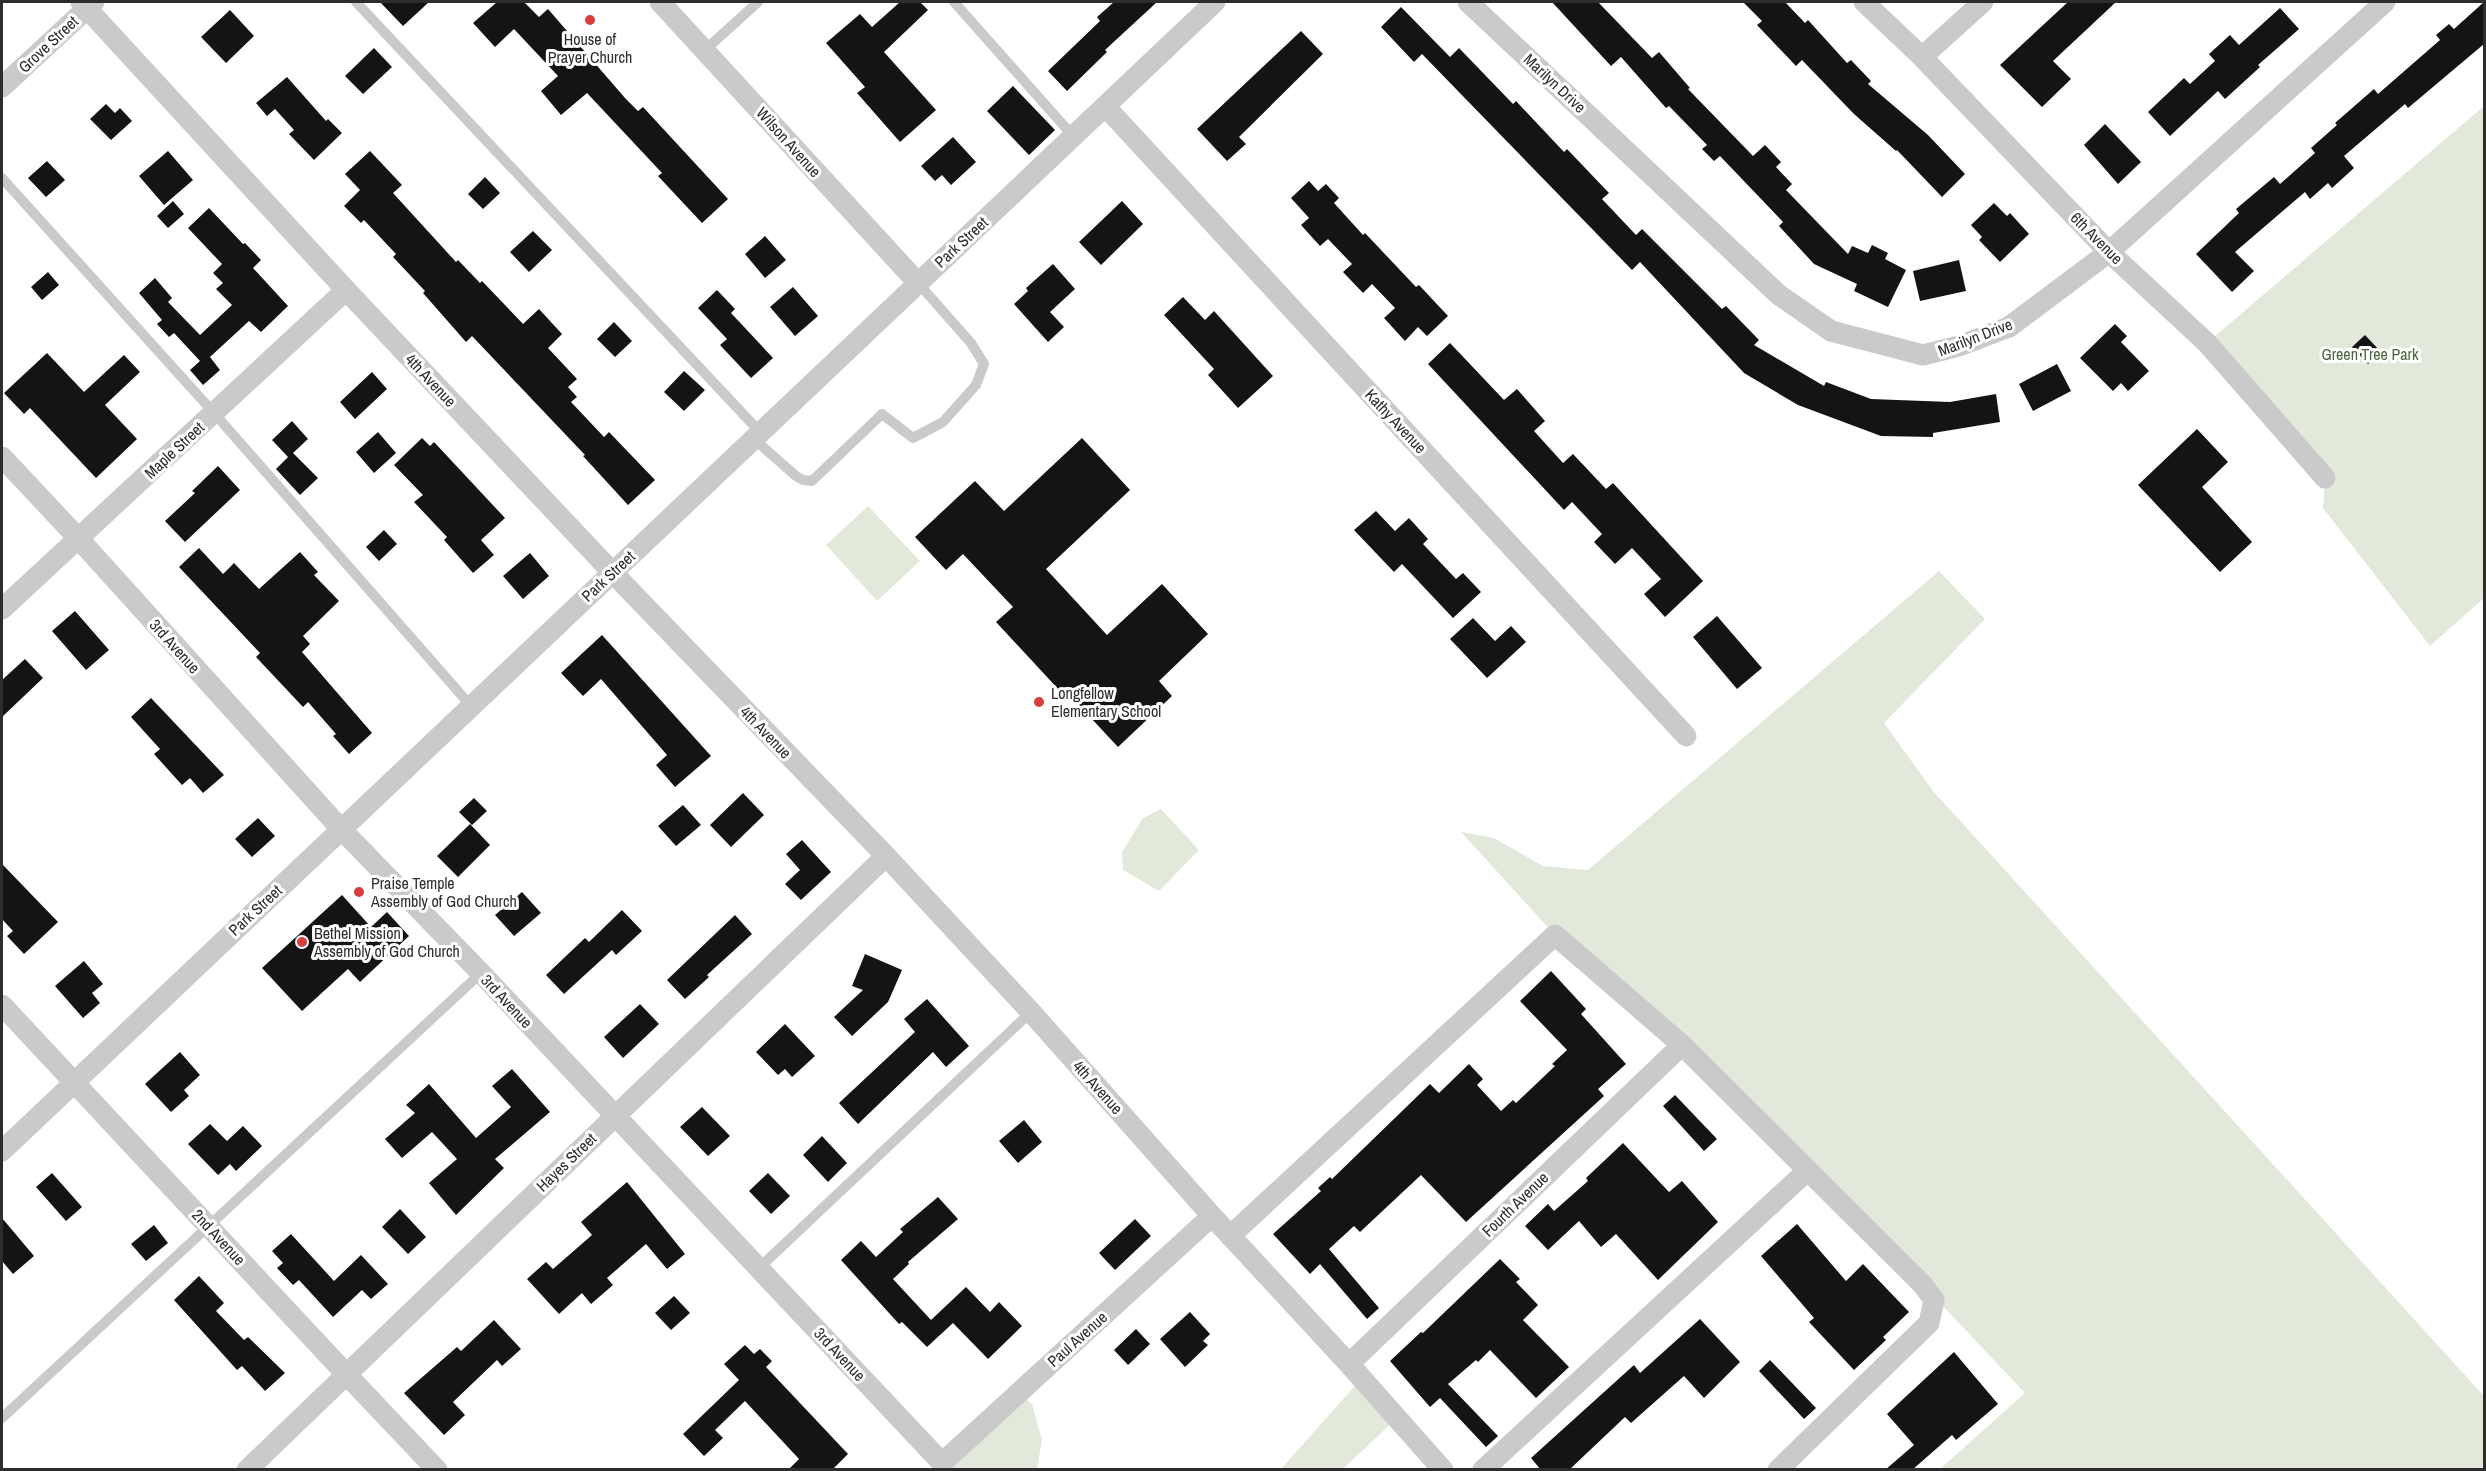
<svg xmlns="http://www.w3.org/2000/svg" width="2486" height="1471" viewBox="0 0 2486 1471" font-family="'Archivo Narrow',sans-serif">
  <rect width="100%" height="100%" fill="#fff"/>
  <path fill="#e2e9db" d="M2484,106V598L2430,646L2323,508L2325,478L2207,343Z
    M868,506L920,561L877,601L826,545Z
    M1939,571L1985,619L1884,723L1933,791L2484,1396V1469H1940L2025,1393L1923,1285L1555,935L1461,832L1494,838L1543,866L1588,870Z
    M1161,809L1199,850L1159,891L1123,870L1122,852L1143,818Z
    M1362,1378L1397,1418L1343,1469L1280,1470Z
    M1019,1392L1032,1404L1042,1440L1037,1469L935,1470Z"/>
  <path fill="#141414" d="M380,2H429L403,26Z
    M497,2H524L539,17L548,9L625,98L638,111L643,107L728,199L702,223L658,176L662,173L587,93L561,115L541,91L558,76L514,29L495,47L473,23Z
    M900,2H920L928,10L884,52L936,110L900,142L857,93L865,87L826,43L860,14L872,27Z
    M1114,2H1157L1105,50L1107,52L1067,91L1048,71L1100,21L1097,17Z
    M1552,2H1598L1652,58L1659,52L1690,88L1688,89L1753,156L1765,145L1781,162L1776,167L1792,184L1786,190L1848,254L1852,246L1868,253L1872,245L1888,253L1885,259L1906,270L1888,307L1854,291L1857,284L1814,264L1779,226L1783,222L1720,156L1714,161L1702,149L1707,145L1669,106L1666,108L1621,57L1611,66Z
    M1743,2H1785L1805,23L1808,20L1847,63L1851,60L1871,81L1868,84L1928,135L1965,174L1942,197L1897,150L1896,151L1854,114L1802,60L1796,66L1757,25L1762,21Z
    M2068,2H2116L2053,61L2071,79L2042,107L2000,65Z
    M2484,2V44L2408,108L2405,104L2344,156L2354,168L2332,188L2328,183L2310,199L2305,192L2235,252L2254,271L2232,292L2196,254L2239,213L2236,209L2274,177L2280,184L2315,153L2311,148L2337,125L2335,123L2374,89L2378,94L2440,40L2436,35L2449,24L2454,29Z
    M1401,7L1450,57L1459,48L1513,104L1516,101L1564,152L1567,149L1609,193L1602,199L1636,235L1642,229L1722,309L1726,306L1759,340L1754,345L1824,386L1826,382L1871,399L1950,402L1996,394L2000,422L1933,433V437L1881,436L1798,405L1744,373L1640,262L1632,270L1422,54L1414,62L1381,27Z
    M2280,8L2299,29L2258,65L2260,67L2225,99L2218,91L2170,136L2148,112L2184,78L2190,84L2215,61L2209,54L2230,35L2239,45Z
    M230,10L254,36L226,63L201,37Z
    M1301,31L1323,54L1239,137L1246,144L1227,161L1197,129Z
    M374,48L392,67L363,94L345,76Z
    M287,77L326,121L328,119L342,133L314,160L289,134L294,130L275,109L267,116L256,103Z
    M1013,86L1055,130L1029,155L987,111Z
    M106,104L115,113L120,108L132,121L111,140L90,119Z
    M2105,124L2141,162L2118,184L2084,145Z
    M953,137L976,162L951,185L942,175L935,181L921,166Z
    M168,151L193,180L164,205L139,176Z
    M370,151L402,185L393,193L456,262L458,260L480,283L482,281L523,324L539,309L562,334L548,348L577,379L568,387L577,397L571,402L604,437L609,432L655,480L628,505L583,456L585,455L472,336L466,342L423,293L425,291L393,257L396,254L364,220L361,223L344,206L360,190L345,174Z
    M47,161L65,180L46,197L28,178Z
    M485,177L500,193L483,209L468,194Z
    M1309,181L1318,191L1326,184L1339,198L1334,203L1363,235L1365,233L1416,287L1419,285L1448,316L1427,336L1418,327L1405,341L1384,318L1395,308L1372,284L1363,293L1343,272L1352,264L1328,239L1320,246L1301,225L1309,218L1291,198Z
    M173,201L184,214L168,228L157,216Z
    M1122,201L1143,224L1101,265L1079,242Z
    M1994,203L2007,216L2010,213L2029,234L2000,262L1979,240L1982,237L1971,225Z
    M209,208L243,244L245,243L261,260L253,268L288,306L261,332L249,321L210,357L220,370L203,385L190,370L200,361L174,333L169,337L157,324L162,320L139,293L155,278L172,298L168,302L200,335L232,305L216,289L223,283L213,273L222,264L188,228Z
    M533,231L552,250L529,272L510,252Z
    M765,236L786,260L765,278L745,254Z
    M1959,260L1966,291L1920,301L1913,271Z
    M1053,264L1075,289L1050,312L1064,327L1048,342L1014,304L1028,291L1026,288Z
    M48,272L59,285L42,300L31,287Z
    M793,287L818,316L795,336L770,307Z
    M717,290L735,309L731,313L773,358L751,378L720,345L727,339L698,308Z
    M1183,297L1205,320L1214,311L1273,376L1238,408L1208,375L1214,369L1164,315Z
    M614,322L632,341L615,357L597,339Z
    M2115,324L2127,336L2121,342L2149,371L2128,391L2121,383L2113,391L2080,358Z
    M2365,335L2381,352L2368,364L2352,347Z
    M1450,343L1504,400L1517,389L1545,421L1534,431L1563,463L1573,454L1606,489L1613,483L1703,581L1665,617L1644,594L1661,579L1632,548L1615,564L1594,542L1602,534L1572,502L1564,510L1428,364Z
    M47,353L84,392L124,355L140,372L105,405L137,439L96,478L30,408L24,414L4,393Z
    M2057,364L2071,391L2033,411L2019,384Z
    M684,371L705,390L684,411L664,392Z
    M372,372L387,389L355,419L340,402Z
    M292,421L308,439L293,453L318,478L300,495L276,469L288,457L272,440Z
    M2197,429L2228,462L2202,487L2252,542L2220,572L2138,485Z
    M378,432L396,453L374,473L356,452Z
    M422,438L430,446L434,442L505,518L481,540L494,555L473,573L444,540L447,537L414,502L423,495L394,465Z
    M1082,438L1130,490L1046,569L1107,635L1162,584L1208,634L1159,681L1172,696L1118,747L1063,688L1060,691L996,622L1013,607L963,554L946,570L915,537L975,481L1004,511Z
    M218,466L240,490L185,542L165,521L195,493L192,491Z
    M1376,511L1395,531L1409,518L1428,539L1423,544L1456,579L1463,573L1481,592L1453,618L1402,564L1394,572L1354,530Z
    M384,530L397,544L379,561L366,547Z
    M199,548L223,574L234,563L259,589L300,552L318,572L314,575L339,601L303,636L310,644L302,652L372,733L349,754L333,736L336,734L308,702L303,707L256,657L260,653L179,567Z
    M530,553L549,576L523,599L503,576Z
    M75,611L109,650L86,670L52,631Z
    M1717,616L1762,668L1737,689L1693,637Z
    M1473,618L1495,641L1511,626L1526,642L1487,678L1450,639Z
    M602,635L711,756L675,787L656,765L667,755L601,679L583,696L561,673Z
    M25,659L43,678L2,717V680Z
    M151,698L224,775L203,793L190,778L182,785L154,754L160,749L131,717Z
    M743,793L764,815L731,847L710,825Z
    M474,798L487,811L472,825L459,812Z
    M683,805L701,825L676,846L658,826Z
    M258,818L275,836L252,857L235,839Z
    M470,824L490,845L458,877L437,856Z
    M802,840L831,872L801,900L785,884L800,870L786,854Z
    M2,864L58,922L24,954L7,936L13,931L2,919Z
    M522,892L541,913L514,936L495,915Z
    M342,895L371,927L387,912L409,936L360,982L348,969L302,1011L262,968Z
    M622,910L642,931L616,955L612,950L564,994L546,975L585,938L589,942Z
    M735,915L752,934L707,975L709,977L685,999L667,980Z
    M865,954L902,970L888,1002L852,1036L834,1017L863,990L852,986Z
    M84,961L103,984L92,993L100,1003L83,1018L55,986Z
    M1551,971L1586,1009L1581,1014L1626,1064L1598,1089L1604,1096L1466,1222L1421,1175L1360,1232L1354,1226L1329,1249L1379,1308L1367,1319L1320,1264L1310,1274L1273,1234L1321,1191L1318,1188L1330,1177L1332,1179L1430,1084L1439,1093L1469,1064L1483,1079L1477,1085L1501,1111L1513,1100L1516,1103L1555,1066L1552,1064L1567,1050L1520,1001Z
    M927,999L969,1046L946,1067L933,1052L858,1124L839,1103L915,1032L904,1019Z
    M640,1004L659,1024L623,1058L604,1037Z
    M785,1024L815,1056L792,1077L785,1069L778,1075L756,1052Z
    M180,1052L200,1075L184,1090L189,1096L171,1112L145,1084Z
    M512,1069L550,1112L495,1159L504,1168L456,1215L429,1183L457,1159L432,1132L402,1158L385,1139L415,1113L406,1105L429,1084L476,1138L511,1107L492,1086Z
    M1675,1095L1717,1139L1704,1151L1663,1106Z
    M702,1107L730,1136L708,1156L680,1127Z
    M1024,1120L1042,1142L1018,1163L999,1141Z
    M210,1124L227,1141L243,1126L262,1146L236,1171L230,1164L218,1175L188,1144Z
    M822,1136L847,1163L828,1182L803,1155Z
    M1623,1143L1669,1192L1682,1181L1718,1222L1658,1280L1616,1234L1601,1247L1579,1221L1548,1250L1525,1226L1548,1204L1554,1211L1588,1181L1586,1178Z
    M52,1173L82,1207L66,1221L36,1187Z
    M768,1173L790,1196L771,1214L749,1191Z
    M627,1182L685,1254L667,1269L646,1244L607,1278L613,1285L591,1304L582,1293L559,1314L527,1279L546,1262L553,1269L592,1235L581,1222Z
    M938,1197L958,1219L908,1262L909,1264L893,1279L931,1320L966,1287L990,1312L999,1302L1022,1326L988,1359L953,1323L927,1347L902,1322L899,1324L841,1260L861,1241L876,1257L903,1232L900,1229Z
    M400,1209L426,1237L408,1254L382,1227Z
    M2,1218L34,1256L13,1274L2,1261Z
    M1135,1219L1151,1236L1115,1270L1099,1253Z
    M1797,1224L1846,1281L1863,1264L1909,1312L1883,1337L1886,1340L1854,1370L1809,1322L1814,1318L1761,1256Z
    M154,1225L168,1243L146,1261L131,1244Z
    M291,1234L334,1281L361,1255L388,1284L371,1299L362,1290L333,1317L299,1280L293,1285L277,1268L283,1263L272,1251Z
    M1500,1259L1520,1279L1516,1282L1538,1305L1523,1320L1569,1367L1536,1398L1490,1350L1478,1362L1476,1360L1448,1384L1498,1436L1486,1447L1440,1398L1430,1407L1390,1361L1421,1332L1423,1333Z
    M199,1276L224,1303L216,1311L244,1340L248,1337L285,1373L265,1391L242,1366L237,1370L174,1300Z
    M674,1296L690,1313L671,1330L655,1313Z
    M1190,1312L1210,1334L1203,1341L1208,1345L1185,1367L1160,1339Z
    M1700,1319L1740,1362L1704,1398L1684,1376L1631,1423L1625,1417L1569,1470H1541L1531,1458L1634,1365L1640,1373Z
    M494,1320L521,1349L502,1366L497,1360L453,1402L465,1415L444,1435L404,1393L457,1347L461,1351Z
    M1136,1329L1150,1344L1128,1365L1114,1350Z
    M745,1345L754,1354L760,1349L772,1361L766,1367L848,1454L832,1470H788L799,1459L745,1401L715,1430L723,1438L704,1456L683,1434L739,1380L724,1364Z
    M1954,1352L1998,1404L1956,1440L1952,1435L1912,1470H1885L1914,1445L1887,1414Z
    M1770,1360L1816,1408L1804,1419L1759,1371Z"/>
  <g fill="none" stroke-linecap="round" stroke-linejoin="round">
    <path stroke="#cacaca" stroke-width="10" d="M356,2L760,432
      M954,2L1073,136
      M705,50L758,2
      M2,178L214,413L471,706
      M754,439L796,476L803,480L812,481L882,414L913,438L943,422L976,385L984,364L971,343L918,283
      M759,1268L1031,1012
      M2,1418L481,973"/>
    <path stroke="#cacaca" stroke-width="21" d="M81,2L346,290L612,572L886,856L1031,1012L1212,1216L1349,1364L1443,1470
      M660,2L918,283
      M1468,2L1779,295L1831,331L1923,355L1959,346L2009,327L2109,252L2385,2
      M1864,2L1922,57L2109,252L2207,343L2325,478
      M1922,57L1983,2
      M2,87L94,2
      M1105,106L1686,736
      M2,457L78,538L341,829L481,973L942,1463L1212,1216
      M2,609L346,290
      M2,1005L347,1375L437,1470
      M2,1151L1215,2
      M1230,1236L1555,935L1682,1045L1923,1285L1934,1300L1929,1323L1778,1470
      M1349,1364L1682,1045
      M247,1470L886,856
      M1483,1470L1808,1170"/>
  </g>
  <g fill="#d73d3b" stroke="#fff" stroke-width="2">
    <circle cx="590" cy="20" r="6"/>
    <circle cx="1039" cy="702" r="6"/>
    <circle cx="359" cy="892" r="6"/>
    <circle cx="302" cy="942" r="6"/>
  </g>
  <g text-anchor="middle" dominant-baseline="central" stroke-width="6" stroke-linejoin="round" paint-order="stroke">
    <g font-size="16" fill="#2d2d2d" stroke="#fff" text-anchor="start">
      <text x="590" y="39" text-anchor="middle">House of<tspan x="590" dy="18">Prayer Church</tspan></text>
      <text x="1051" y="693">Longfellow<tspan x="1051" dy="18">Elementary School</tspan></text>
      <text x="371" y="883">Praise Temple<tspan x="371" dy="18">Assembly of God Church</tspan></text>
      <text x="314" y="933">Bethel Mission<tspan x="314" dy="18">Assembly of God Church</tspan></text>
    </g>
    <g font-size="16" fill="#2d2d2d" stroke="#fff">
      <text transform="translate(48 44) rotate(-43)">Grove Street</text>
      <text transform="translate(1555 83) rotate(43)">Marilyn Drive</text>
      <text transform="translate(789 142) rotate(48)">Wilson Avenue</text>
      <text transform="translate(2097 238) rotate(45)">6th Avenue</text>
      <text transform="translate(961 242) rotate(-43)">Park Street</text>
      <text transform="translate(1975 337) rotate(-21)">Marilyn Drive</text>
      <text transform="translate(431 380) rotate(47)">4th Avenue</text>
      <text transform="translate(1396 421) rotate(47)">Kathy Avenue</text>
      <text transform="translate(174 450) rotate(-43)">Maple Street</text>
      <text transform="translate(608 576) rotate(-43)">Park Street</text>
      <text transform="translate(175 646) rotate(48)">3rd Avenue</text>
      <text transform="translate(766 732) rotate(46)">4th Avenue</text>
      <text transform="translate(255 910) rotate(-43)">Park Street</text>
      <text transform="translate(507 1001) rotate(47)">3rd Avenue</text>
      <text transform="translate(1098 1087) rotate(48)">4th Avenue</text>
      <text transform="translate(566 1162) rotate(-44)">Hayes Street</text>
      <text transform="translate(1515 1204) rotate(-44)">Fourth Avenue</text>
      <text transform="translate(219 1237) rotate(47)">2nd Avenue</text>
      <text transform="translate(1077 1339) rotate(-42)">Paul Avenue</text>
      <text transform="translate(840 1354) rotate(47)">3rd Avenue</text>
    </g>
    <g font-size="16" fill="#4d653e" stroke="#fff">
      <text x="2370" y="354">Green Tree Park</text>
    </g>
  </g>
  <rect width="2486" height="1471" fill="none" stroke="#2d2d2d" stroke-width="6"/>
</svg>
